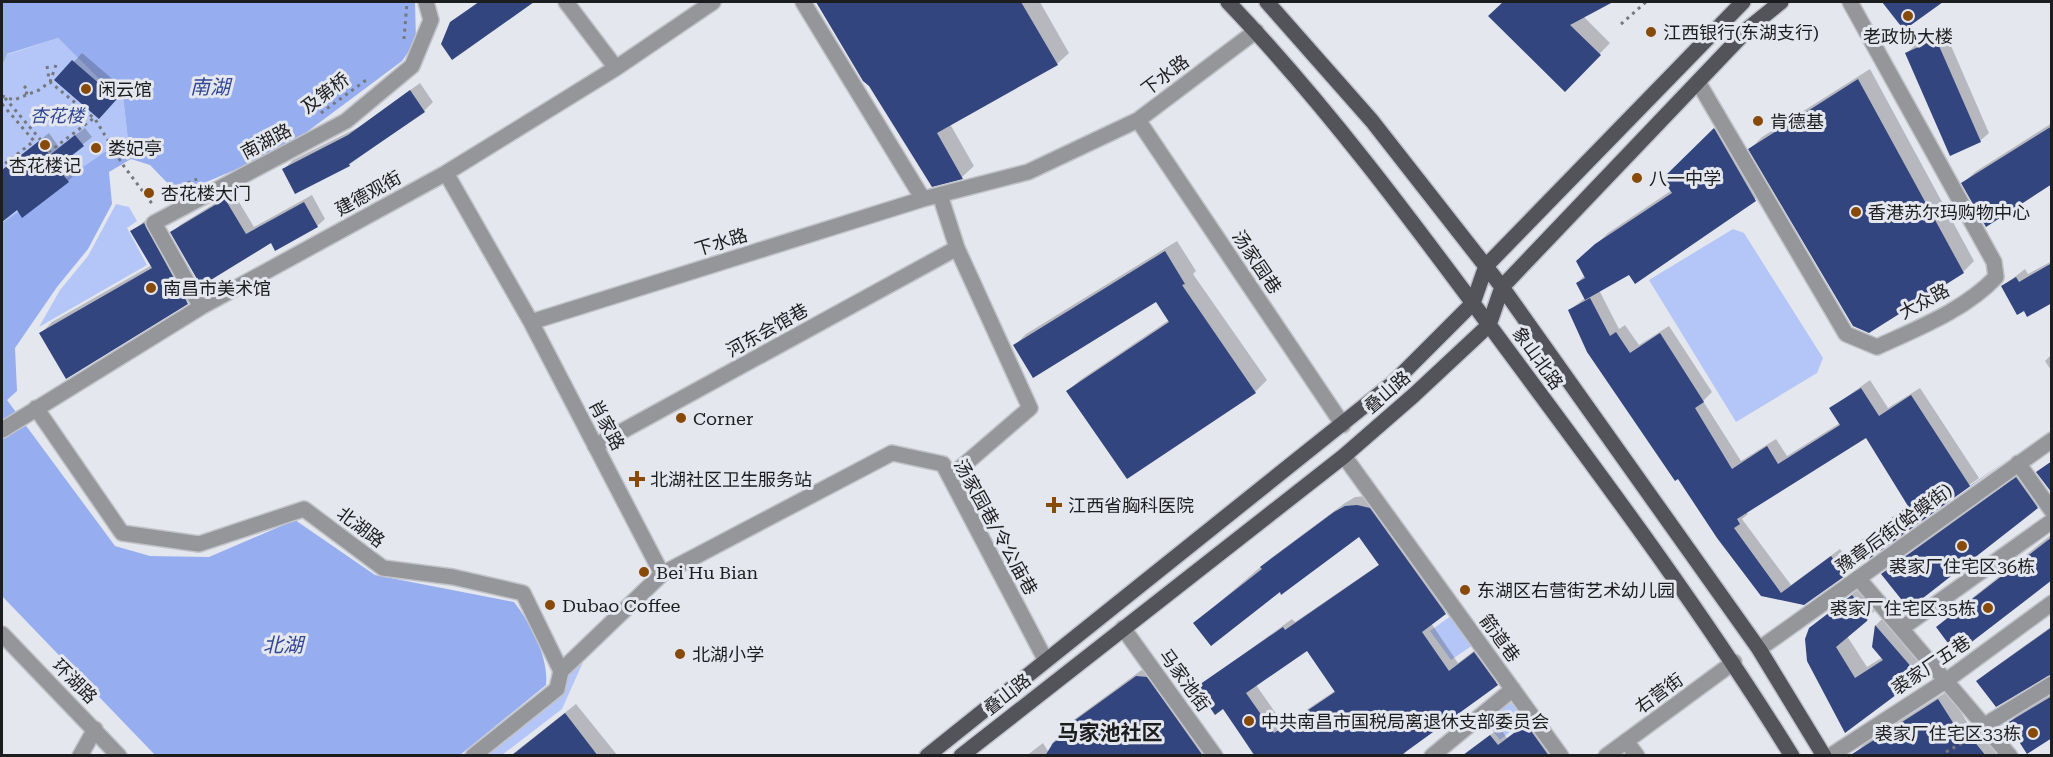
<svg xmlns="http://www.w3.org/2000/svg" width="2053" height="757" viewBox="0 0 2053 757" font-family="'Roboto Serif','Noto Sans SC',serif">
  <rect width="100%" height="100%" fill="#e5e7ee"/>
  <path fill="#b4c6f7" d="M58,38L108,88L123,96L128,140L103,153L2,223V66L6,55Z
    M116,204L129,207L137,221L127,228L147,265L39,327L60,290L88,256Z
    M1733,229L1744,233L1823,358L1817,373L1736,422L1649,280Z
    M1452,615L1473,645L1451,660L1430,631Z
    M588,651L562,709L502,755L480,756Z
    M1508,699L1525,720L1500,740L1483,719Z"/>
  <path fill="#96adf0" d="M2,2H415L416,41L402,61L284,149L178,194L150,165L131,159L109,172L112,204L88,249L57,287L15,348L17,391L7,400L115,546L150,556L209,557L295,520L375,575L514,602C531,624 549,658 546,685L460,755H155L2,596V223L103,153L128,140L123,96L108,88L58,38L7,54L2,66Z"/>
  <path fill="#0003" fill-rule="evenodd" d="M478,2H532L453,58L451,23Z
    M818,2H1040L1069,53L1057,64L950,124L974,166L962,177L932,185L870,85L864,80Z
    M1505,2H1608L1583,16L1610,43L1565,90L1490,16Z
    M1884,2H1940L1904,28Z
    M1945,32L1989,133L1980,141L1907,53L1915,45Z
    M82,53L124,89L107,108L57,80Z
    M1870,69L1974,261L1963,272L1750,149L1762,137Z
    M420,83L433,102L424,111L350,164L296,192L284,169L293,160L359,127Z
    M1725,119L1766,189L1755,199L1636,282L1630,273L1599,290L1619,329L1625,325L1639,345L1669,326L1712,392L1703,401L1741,461L1776,439L1787,456L1840,423L1831,408L1870,380L1888,408L1920,388L1979,478L1872,555L1862,541L1909,505L1867,436L1746,512L1748,514L1742,519L1791,585L1840,549L1852,566L1804,603L1762,595L1570,310L1585,298L1577,283L1585,275L1589,251L1608,233L1672,190L1664,179Z
    M2052,123V183H1963L1975,172Z
    M85,128L92,137L66,158L77,172L68,181L17,208L2,220L4,192L2,171L49,133L59,147Z
    M233,192L254,227L312,195L325,219L317,226L272,241L172,233L180,225Z
    M156,212L198,291L187,302L41,333L52,322L152,265L132,231Z
    M1177,241L1196,271L1193,274L1267,380L1255,392L1127,477L1068,391L1080,380L1169,320L1156,300L1015,345L1026,334Z
    M2052,261V301L2025,309L2003,286L2025,269L2028,274Z
    M2052,354V372L2045,361Z
    M2028,467L2048,495L2037,507L1883,574L1895,563Z
    M1367,496L1454,604L1431,623L1458,663L1483,644L1506,675L1409,747L1403,756H1254L1224,707L1198,687L1292,619L1295,622L1380,564L1359,535L1280,590L1195,623L1271,558L1345,503L1355,497ZM1307,649L1336,690L1284,725L1256,685Z
    M2052,534V578L1938,627L1947,618Z
    M1864,584L1878,608L1847,636L1867,667L1883,657L1874,647L1876,625L1887,614L1930,665L1845,730L1811,629Z
    M2052,626V673L1978,681L1988,672Z
    M1147,666L1217,752L1226,756H1063L1051,745L1072,721Z
    M1948,691L1975,735L1983,732L2004,756H1857L1856,753L1865,743Z
    M2052,693V737L2009,723L2019,713Z
    M576,704L618,756H510Z
    M1535,717L1566,756H1461L1500,728L1507,738Z
    M1043,743L1051,756H1026Z"/>
  <path fill="#33457f" fill-rule="evenodd" d="M479,2H534L452,60L441,44L450,22Z
    M816,2H1021L1058,65L937,133L963,179L932,187L869,86L863,81Z
    M1503,2H1613L1570,25L1601,55L1565,92L1488,16Z
    M1882,2H1943L1904,30Z
    M1936,39L1981,142L1950,156L1905,53Z
    M72,60L117,99L99,119L54,80Z
    M1858,79L1964,273L1869,333L1853,326L1748,149Z
    M410,90L425,112L349,164L350,166L295,194L282,169L348,135Z
    M2052,126V184L1986,227L1961,183Z
    M1714,128L1756,201L1635,284L1629,275L1585,300L1576,283L1585,278L1576,261L1595,244L1672,193L1662,179Z
    M75,135L84,146L57,167L69,182L22,218L17,210L2,222V170L39,141L50,155Z
    M225,199L246,234L304,202L318,227L275,251L271,243L201,286L170,232Z
    M144,223L188,304L66,379L39,333L152,268L130,231Z
    M1165,251L1185,284L1182,285L1256,393L1127,479L1066,391L1169,322L1156,302L1033,378L1013,345Z
    M2052,263V303L2027,317L2024,311L2017,315L2001,286L2016,277L2019,282Z
    M1590,298L1610,336L1616,332L1630,353L1660,333L1704,402L1695,408L1732,469L1767,446L1778,464L1840,425L1829,408L1861,388L1879,416L1911,395L1970,486L2008,459L1869,559L1871,556L1860,541L1908,506L1866,438L1737,519L1740,524L1734,528L1781,593L1831,556L1845,576L1804,605L1761,596L1717,538L1678,479L1675,481L1587,352L1568,310Z
    M2052,461V493L2036,472Z
    M2016,477L2038,508L1909,609L1881,574Z
    M1357,505L1370,508L1446,614L1422,632L1449,671L1474,652L1498,685L1400,756H1255L1223,709L1215,715L1196,687L1283,627L1285,630L1379,565L1359,537L1281,595L1280,592L1211,646L1193,623L1262,569L1260,567L1334,512L1345,506ZM1307,651L1335,692L1274,733L1246,693Z
    M2052,537V580L1956,654L1936,627Z
    M1852,595L1869,616L1867,621L1836,647L1855,678L1883,660L1872,647L1875,625L1920,677L1845,733L1807,661L1805,639L1809,628Z
    M2052,627V674L1996,707L1976,681Z
    M1136,676L1147,677L1203,756H1045L1053,743L1063,736L1060,731Z
    M2052,696V738L2027,754L2007,723Z
    M1938,699L1966,743L1973,740L1986,756H1849Z
    M565,713L598,756H511Z
    M1526,724L1549,756H1462L1490,735L1498,745Z"/>
  <g fill="none" stroke-linecap="round" stroke-linejoin="round">
    <defs>
      <path id="minor" d="M566,2L616,68
        M803,2L923,199
        M1698,82L1846,334L1877,347C1918,328 1965,310 1996,277L1994,262L1850,2
        M1138,120L1343,425
        M446,173L531,322L662,574L561,671
        M940,195L957,248L1030,408L950,477
        M201,307L154,223L346,121L412,66L431,20L426,2
        M531,322L923,199L1028,172L1138,120L1256,31
        M36,408L122,533L199,544L304,509L383,568L453,577L523,593L561,671L557,689L473,756
        M2,430L201,307L446,173L616,68L713,2
        M595,446L957,248
        M1344,456L1561,756
        M2018,463L2052,511
        M662,574L892,453L943,464L1045,659
        M1858,578L2010,756
        M1123,628L1215,756
        M1902,628L2052,521
        M2,634L119,756
        M1759,649L2052,440
        M1985,725L2052,684
        M1626,741L1637,756
        M80,756L95,729
        M1432,756L1513,689
        M1606,756L1734,662
        M1830,756L1947,680L2052,603"/>
      <path id="major" d="M1228,2C1334,113 1426,240 1518,364C1613,492 1708,620 1792,756
        M1267,2L1372,121L1502,287L1759,649L1824,756
        M927,756L1393,383L1473,303L1486,266L1743,2
        M961,756L1344,456L1414,395L1489,325L1502,287L1750,27L1781,2"/>
    </defs>
    <use href="#minor" stroke="#c1c3c9" stroke-width="18"/>
    <use href="#major" stroke="#c1c3c9" stroke-width="18"/>
    <path stroke="#76787c" stroke-width="3" stroke-dasharray="3 4.5" stroke-linecap="butt" d="M1621,24L1646,2
      M404,39L407,2
      M47,66L49,79
      M50,82L57,62
      M24,86L28,90L25,96
      M2,96L14,100L39,90L50,82L95,119L123,165L153,205
      M5,98L50,151L94,118
      M2,104L34,141L2,166
      M321,113L369,78
      M170,194V191L197,179
      M1946,752L1973,737"/>
    <use href="#minor" stroke="#959699" stroke-width="15"/>
    <use href="#major" stroke="#525459" stroke-width="15"/>
  </g>
  <g fill="#874a09" stroke="#e5e7ee" stroke-width="2">
    <circle cx="1908" cy="16" r="6"/>
    <circle cx="1651" cy="32" r="6"/>
    <circle cx="86" cy="89" r="6"/>
    <circle cx="1758" cy="121" r="6"/>
    <circle cx="45" cy="145" r="6"/>
    <circle cx="96" cy="148" r="6"/>
    <circle cx="1637" cy="178" r="6"/>
    <circle cx="149" cy="193" r="6"/>
    <circle cx="1856" cy="212" r="6"/>
    <circle cx="151" cy="288" r="6"/>
    <circle cx="681" cy="418" r="6"/>
    <path d="M634 470h6v6h6v6h-6v6h-6v-6h-6v-6h6z"/>
    <path d="M1051 496h6v6h6v6h-6v6h-6v-6h-6v-6h6z"/>
    <circle cx="1962" cy="546" r="6"/>
    <circle cx="644" cy="572" r="6"/>
    <circle cx="1465" cy="590" r="6"/>
    <circle cx="550" cy="605" r="6"/>
    <circle cx="1988" cy="608" r="6"/>
    <circle cx="680" cy="654" r="6"/>
    <circle cx="1249" cy="721" r="6"/>
    <circle cx="2033" cy="733" r="6"/>
  </g>
  <g text-anchor="middle" dominant-baseline="central" stroke-width="6" stroke-linejoin="round" paint-order="stroke">
    <g font-size="18" fill="#1c1d1f" stroke="#e5e7ee" text-anchor="start">
      <text x="1663" y="32">江西银行(东湖支行)</text>
      <text x="1908" y="36" text-anchor="middle">老政协大楼</text>
      <text x="98" y="89">闲云馆</text>
      <text x="1770" y="121">肯德基</text>
      <text x="108" y="148">娄妃亭</text>
      <text x="45" y="165" text-anchor="middle">杏花楼记</text>
      <text x="1649" y="178">八一中学</text>
      <text x="161" y="193">杏花楼大门</text>
      <text x="1868" y="212">香港苏尔玛购物中心</text>
      <text x="163" y="288">南昌市美术馆</text>
      <text x="693" y="418">Corner</text>
      <text x="650" y="479">北湖社区卫生服务站</text>
      <text x="1068" y="505">江西省胸科医院</text>
      <text x="1962" y="566" text-anchor="middle">裘家厂住宅区36栋</text>
      <text x="656" y="572">Bei Hu Bian</text>
      <text x="1477" y="590">东湖区右营街艺术幼儿园</text>
      <text x="562" y="605">Dubao Coffee</text>
      <text x="1976" y="608" text-anchor="end">裘家厂住宅区35栋</text>
      <text x="692" y="654">北湖小学</text>
      <text x="1261" y="721">中共南昌市国税局离退休支部委员会</text>
      <text x="2021" y="733" text-anchor="end">裘家厂住宅区33栋</text>
    </g>
    <g font-size="18" fill="#1c1d1f" stroke="#e5e7ee">
      <text transform="translate(1165 75) rotate(-37)">下水路</text>
      <text transform="translate(325 93) rotate(-37)">及第桥</text>
      <text transform="translate(266 141) rotate(-28)">南湖路</text>
      <text transform="translate(368 193) rotate(-29)">建德观街</text>
      <text transform="translate(721 242) rotate(-17)">下水路</text>
      <text transform="translate(1257 262) rotate(56)">汤家园巷</text>
      <text transform="translate(1924 301) rotate(-28)">大众路</text>
      <text transform="translate(767 330) rotate(-29)">河东会馆巷</text>
      <text transform="translate(1538 358) rotate(54)">象山北路</text>
      <text transform="translate(1387 392) rotate(-41)">叠山路</text>
      <text transform="translate(607 425) rotate(62)">肖家路</text>
      <text transform="translate(361 527) rotate(37)">北湖路</text>
      <text transform="translate(996 527) rotate(61)">汤家园巷/令公庙巷</text>
      <text transform="translate(1894 528) rotate(-36)">豫章后街(蛤蟆街)</text>
      <text transform="translate(1500 638) rotate(54)">箭道巷</text>
      <text transform="translate(1931 665) rotate(-34)">裘家厂五巷</text>
      <text transform="translate(1185 680) rotate(54)">马家池街</text>
      <text transform="translate(75 681) rotate(45)">环湖路</text>
      <text transform="translate(1659 693) rotate(-36)">右营街</text>
      <text transform="translate(1007 694) rotate(-38)">叠山路</text>
    </g>
    <g font-size="18" font-style="italic" fill="#2f4492" stroke="#e5e7ee">
      <text x="57" y="115">杏花楼</text>
    </g>
    <g font-size="20" font-style="italic" fill="#314694" stroke="#e5e7ee">
      <text x="210" y="87">南湖</text>
      <text x="283" y="645">北湖</text>
    </g>
    <g font-size="21" font-weight="bold" fill="#1c1d1f" stroke="#e5e7ee">
      <text x="1110" y="733">马家池社区</text>
    </g>
  </g>
  <rect width="2053" height="757" fill="none" stroke="#1c1d1f" stroke-width="6"/>
</svg>
